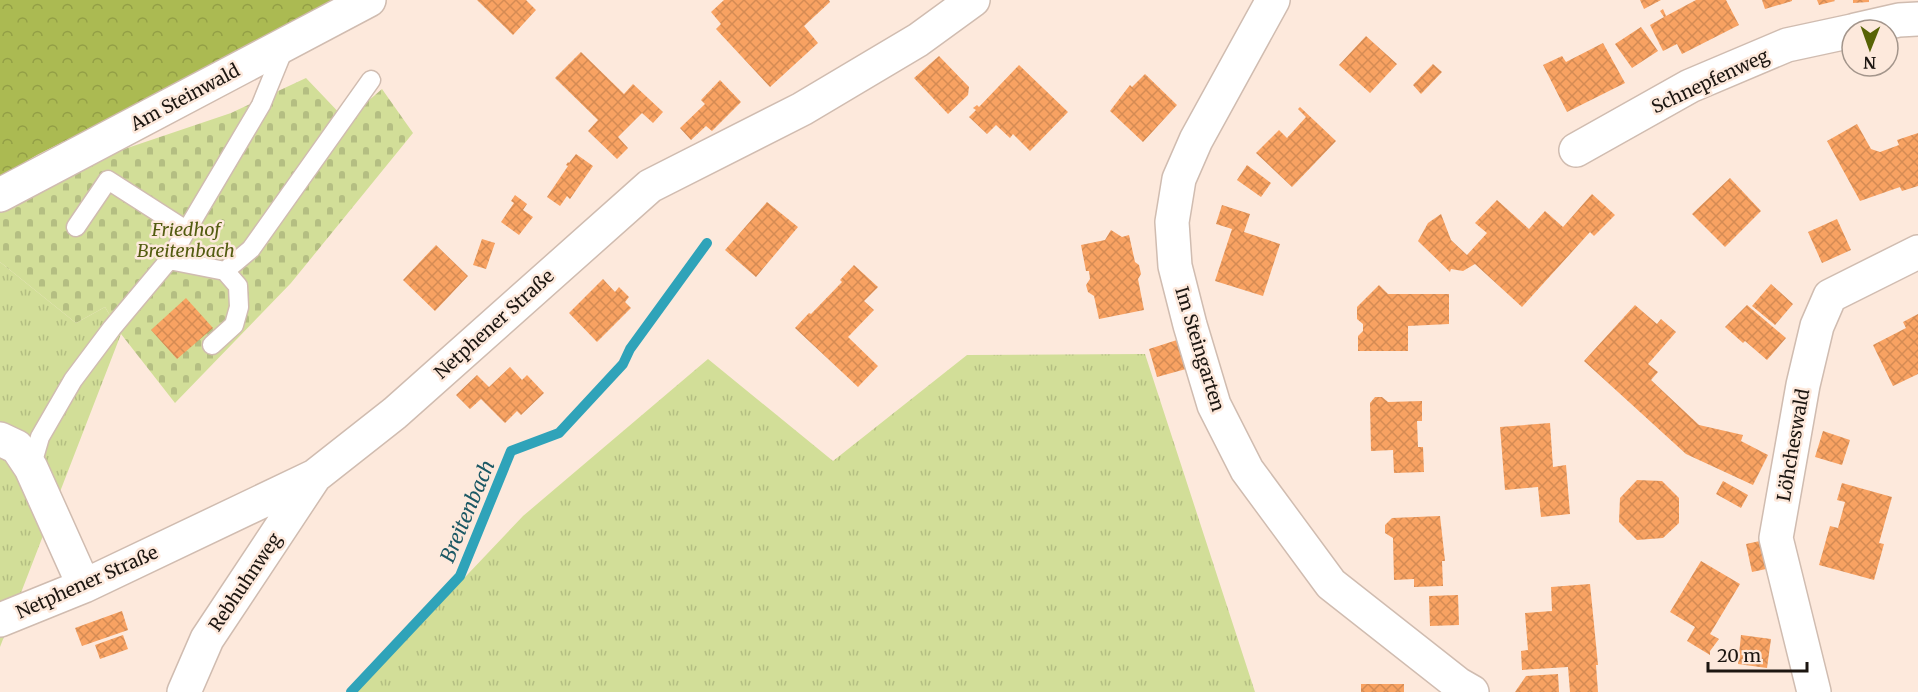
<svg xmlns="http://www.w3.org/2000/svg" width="1918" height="692" viewBox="0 0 1918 692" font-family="Merriweather,serif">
  <defs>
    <pattern id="grass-tufts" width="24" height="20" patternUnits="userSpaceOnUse" patternTransform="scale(1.5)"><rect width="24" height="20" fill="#d2de98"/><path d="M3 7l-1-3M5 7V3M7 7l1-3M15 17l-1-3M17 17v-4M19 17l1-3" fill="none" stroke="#b4be82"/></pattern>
    <pattern id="forest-crowns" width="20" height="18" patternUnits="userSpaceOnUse" patternTransform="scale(1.5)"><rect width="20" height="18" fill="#abba52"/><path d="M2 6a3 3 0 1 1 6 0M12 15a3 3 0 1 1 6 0" fill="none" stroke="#939f46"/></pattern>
    <pattern id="cemetery-stones" width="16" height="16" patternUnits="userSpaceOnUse" patternTransform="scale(1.5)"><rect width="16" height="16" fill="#d2de98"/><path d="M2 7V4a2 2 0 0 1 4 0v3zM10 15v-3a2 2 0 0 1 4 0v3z" fill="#b4be82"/></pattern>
    <pattern id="building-cross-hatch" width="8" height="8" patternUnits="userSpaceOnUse" patternTransform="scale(1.5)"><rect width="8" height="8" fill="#f8a262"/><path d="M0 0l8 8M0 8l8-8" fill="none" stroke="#d48b54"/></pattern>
  </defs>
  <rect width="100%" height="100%" fill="#fde9dc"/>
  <path fill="url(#grass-tufts)" d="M0,262L76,323L105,307L121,334L0,647Z
    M1145,354L1255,692H356L523,516L708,359L833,461L967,355Z"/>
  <path fill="url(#forest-crowns)" d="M0,0H345L37,155L0,177Z"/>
  <path fill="url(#cemetery-stones)" d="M306,78L346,120L382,89L413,133L291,283L175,403L121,334L105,307L76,323L0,262V191L231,113Z"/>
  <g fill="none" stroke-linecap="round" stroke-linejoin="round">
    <path stroke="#2fa3b9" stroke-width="10" d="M351,692L460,576L511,451L559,433L623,364L630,349L707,243"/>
  </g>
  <path fill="url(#building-cross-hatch)" d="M477,0H526L536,10L513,35Z
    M724,0H829L830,2L804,26L818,43L770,87L716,29L721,24L711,12Z
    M1640,0H1661L1644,9Z
    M1696,0H1726L1739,25L1682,54L1677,44L1663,51L1650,25L1664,17L1660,11L1663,9L1666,16Z
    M1762,0H1792V1L1765,9Z
    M1817,0H1834L1835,1L1819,5Z
    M1853,0H1869V2L1853,3Z
    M1641,27L1658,51L1632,68L1615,44Z
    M1366,36L1397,64L1370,93L1339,65Z
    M1603,43L1625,83L1567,112L1543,65L1562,56L1566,62Z
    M581,52L624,94L633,84L663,112L653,123L642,113L618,137L628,148L617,159L588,131L598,120L555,78Z
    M939,56L969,87L968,95L948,114L914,78Z
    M1433,64L1442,72L1421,94L1413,85Z
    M1019,65L1068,112L1030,151L1013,134L1010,138L996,125L987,134L969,117L976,110L973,108L977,105L979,107Z
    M1145,74L1177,105L1143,142L1110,111L1130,85L1132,87Z
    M720,80L741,102L712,131L706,126L691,140L680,128L705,104L701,100Z
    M1300,107L1336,141L1292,187L1256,153L1279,130L1287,138L1306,117L1298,109Z
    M1857,124L1871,149L1880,152L1899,145L1897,140L1918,133V186L1902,191L1900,187L1860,201L1827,141Z
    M576,154L593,166L570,199L567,196L560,206L547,197L568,166L566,165L568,162L569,163Z
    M1247,165L1271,183L1261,197L1237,180Z
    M1730,178L1761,211L1725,247L1692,214Z
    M1592,194L1615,215L1594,236L1590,232L1522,307L1475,264L1463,271L1451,269L1450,272L1418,241L1428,223L1441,214L1451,240L1467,255L1487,233L1475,223L1497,200L1529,229L1545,211L1563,227Z
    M515,195L527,204L523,210L533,217L519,235L501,222L514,203L511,201Z
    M767,202L798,227L756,277L725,250Z
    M1222,205L1250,214L1244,232L1280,244L1263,296L1215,281L1232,229L1216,224Z
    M1837,219L1851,250L1822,263L1808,232Z
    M1111,230L1122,237L1129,235L1135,262L1139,265L1141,274L1138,279L1144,310L1099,319L1094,296L1088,292L1086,285L1090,279L1089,271H1086L1081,245L1105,240Z
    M482,239L495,243L486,269L473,265Z
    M436,245L468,276L435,311L403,280Z
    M854,265L878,287L864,301L874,310L848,337L878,366L858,387L795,328L809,313L811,314L842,282L840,280Z
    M603,279L615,292L619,287L629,297L625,302L631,308L597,342L569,313Z
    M1771,284L1793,304L1775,325L1752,306Z
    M1379,285L1388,294H1449V324L1408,326V351H1358V336L1363,331V324L1357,319V307Z
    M186,298L213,328L177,359L151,330Z
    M1635,305L1657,324L1661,319L1676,332L1648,364L1658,372L1651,380L1699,425L1743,435L1741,441L1768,455L1753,485L1686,454L1584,361Z
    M1747,305L1786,338L1767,360L1745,341L1743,343L1725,327Z
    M1918,314V374L1893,386L1873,345L1906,328L1903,322Z
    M1177,340L1186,369L1157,377L1149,349Z
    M510,367L522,380L527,375L544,393L521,415L517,411L505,423L481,399L470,409L456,395L477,375L489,387Z
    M1375,397H1382L1388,402L1422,401V421H1417L1418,447H1423L1424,472L1394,473L1393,450L1371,451L1370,403Z
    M1550,423L1553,467L1566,465L1570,514L1541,517L1538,487L1505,490L1500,427Z
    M1823,431L1850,440L1842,465L1815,457Z
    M1637,480L1662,481L1679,498V523L1663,538L1637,540L1619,522L1620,498Z
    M1723,481L1748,495L1741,508L1716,494Z
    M1842,483L1892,497L1879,543L1884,544L1874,580L1819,565L1830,526L1838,528L1845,502L1837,500Z
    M1440,516L1445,561H1442L1443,586L1414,587V579L1394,580L1393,538L1385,533V525L1392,518Z
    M1760,541L1766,569L1752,572L1746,544Z
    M1701,561L1740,584L1710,634L1719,639L1710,651V655L1687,641L1695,627L1670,612Z
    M1590,584L1598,665H1596L1598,692H1570L1568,667L1522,670L1521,651L1528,650L1525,613L1552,611L1551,587Z
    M1458,595L1459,625L1430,626L1429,596Z
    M122,611L128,630L82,646L75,628Z
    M123,635L128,649L100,659L95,645Z
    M1741,635L1771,639L1767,668L1738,664Z
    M1558,674L1559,692H1515L1526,676Z
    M1361,684H1404V692H1361Z"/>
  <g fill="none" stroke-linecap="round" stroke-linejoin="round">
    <defs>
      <path id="lane" d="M76,227L108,180L186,230
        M169,260L225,271L238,286L239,307L234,325L212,345
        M225,271L251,249L371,80
        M31,468L40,437L73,380L112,328L169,260L261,105L285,46"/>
      <path id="street" d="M1273,0L1196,140L1179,179L1172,222L1175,266L1190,325L1214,405L1247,470L1331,584L1458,684L1472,692
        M1855,30L1899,20L1918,19
        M1576,150L1690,86L1787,45L1852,31
        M0,195L369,0
        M0,439L17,447L31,468L84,586
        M0,620L84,586L315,476L395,413L650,186L802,109L918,40L973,0
        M184,692L207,639L315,476
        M1814,692L1776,538L1803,385L1817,326L1830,296L1918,252"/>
    </defs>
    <use href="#lane" stroke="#d0bcb0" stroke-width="21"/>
    <use href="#street" stroke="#d0bcb0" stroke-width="36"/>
    <use href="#lane" stroke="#fff" stroke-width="18"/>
    <use href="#street" stroke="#fff" stroke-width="33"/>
  </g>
  <g text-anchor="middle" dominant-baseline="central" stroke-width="5" stroke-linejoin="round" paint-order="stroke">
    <g font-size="18" fill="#1c1611" stroke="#fde9dc">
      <text transform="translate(1710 81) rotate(-25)">Schnepfenweg</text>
      <text transform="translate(185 97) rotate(-28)">Am Steinwald</text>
      <text transform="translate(494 324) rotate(-42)">Netphener Straße</text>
      <text transform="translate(1200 349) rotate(73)">Im Steingarten</text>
      <text transform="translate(1793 445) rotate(-80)">Löhcheswald</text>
      <text transform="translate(87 582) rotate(-24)">Netphener Straße</text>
      <text transform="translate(245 582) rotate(-56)">Rebhuhnweg</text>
    </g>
    <g font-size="18" font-style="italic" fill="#535c10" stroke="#fde9dc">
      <text x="186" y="229">Friedhof<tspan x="186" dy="21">Breitenbach</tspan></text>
    </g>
    <g font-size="20" font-style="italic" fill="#1b5864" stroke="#fde9dc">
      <text transform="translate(467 511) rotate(-67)">Breitenbach</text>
    </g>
  </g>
  <g transform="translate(1870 48) rotate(181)"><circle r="28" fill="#fde9dc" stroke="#a3958b" stroke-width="1.5"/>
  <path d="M0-4.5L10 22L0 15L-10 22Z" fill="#576305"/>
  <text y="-9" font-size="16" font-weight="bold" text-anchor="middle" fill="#1c1611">N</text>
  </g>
  <path d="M1708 662v9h99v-9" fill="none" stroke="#1c1611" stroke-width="3"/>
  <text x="1717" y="662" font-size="18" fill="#1c1611" stroke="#fde9dc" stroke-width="4.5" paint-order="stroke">20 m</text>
</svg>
